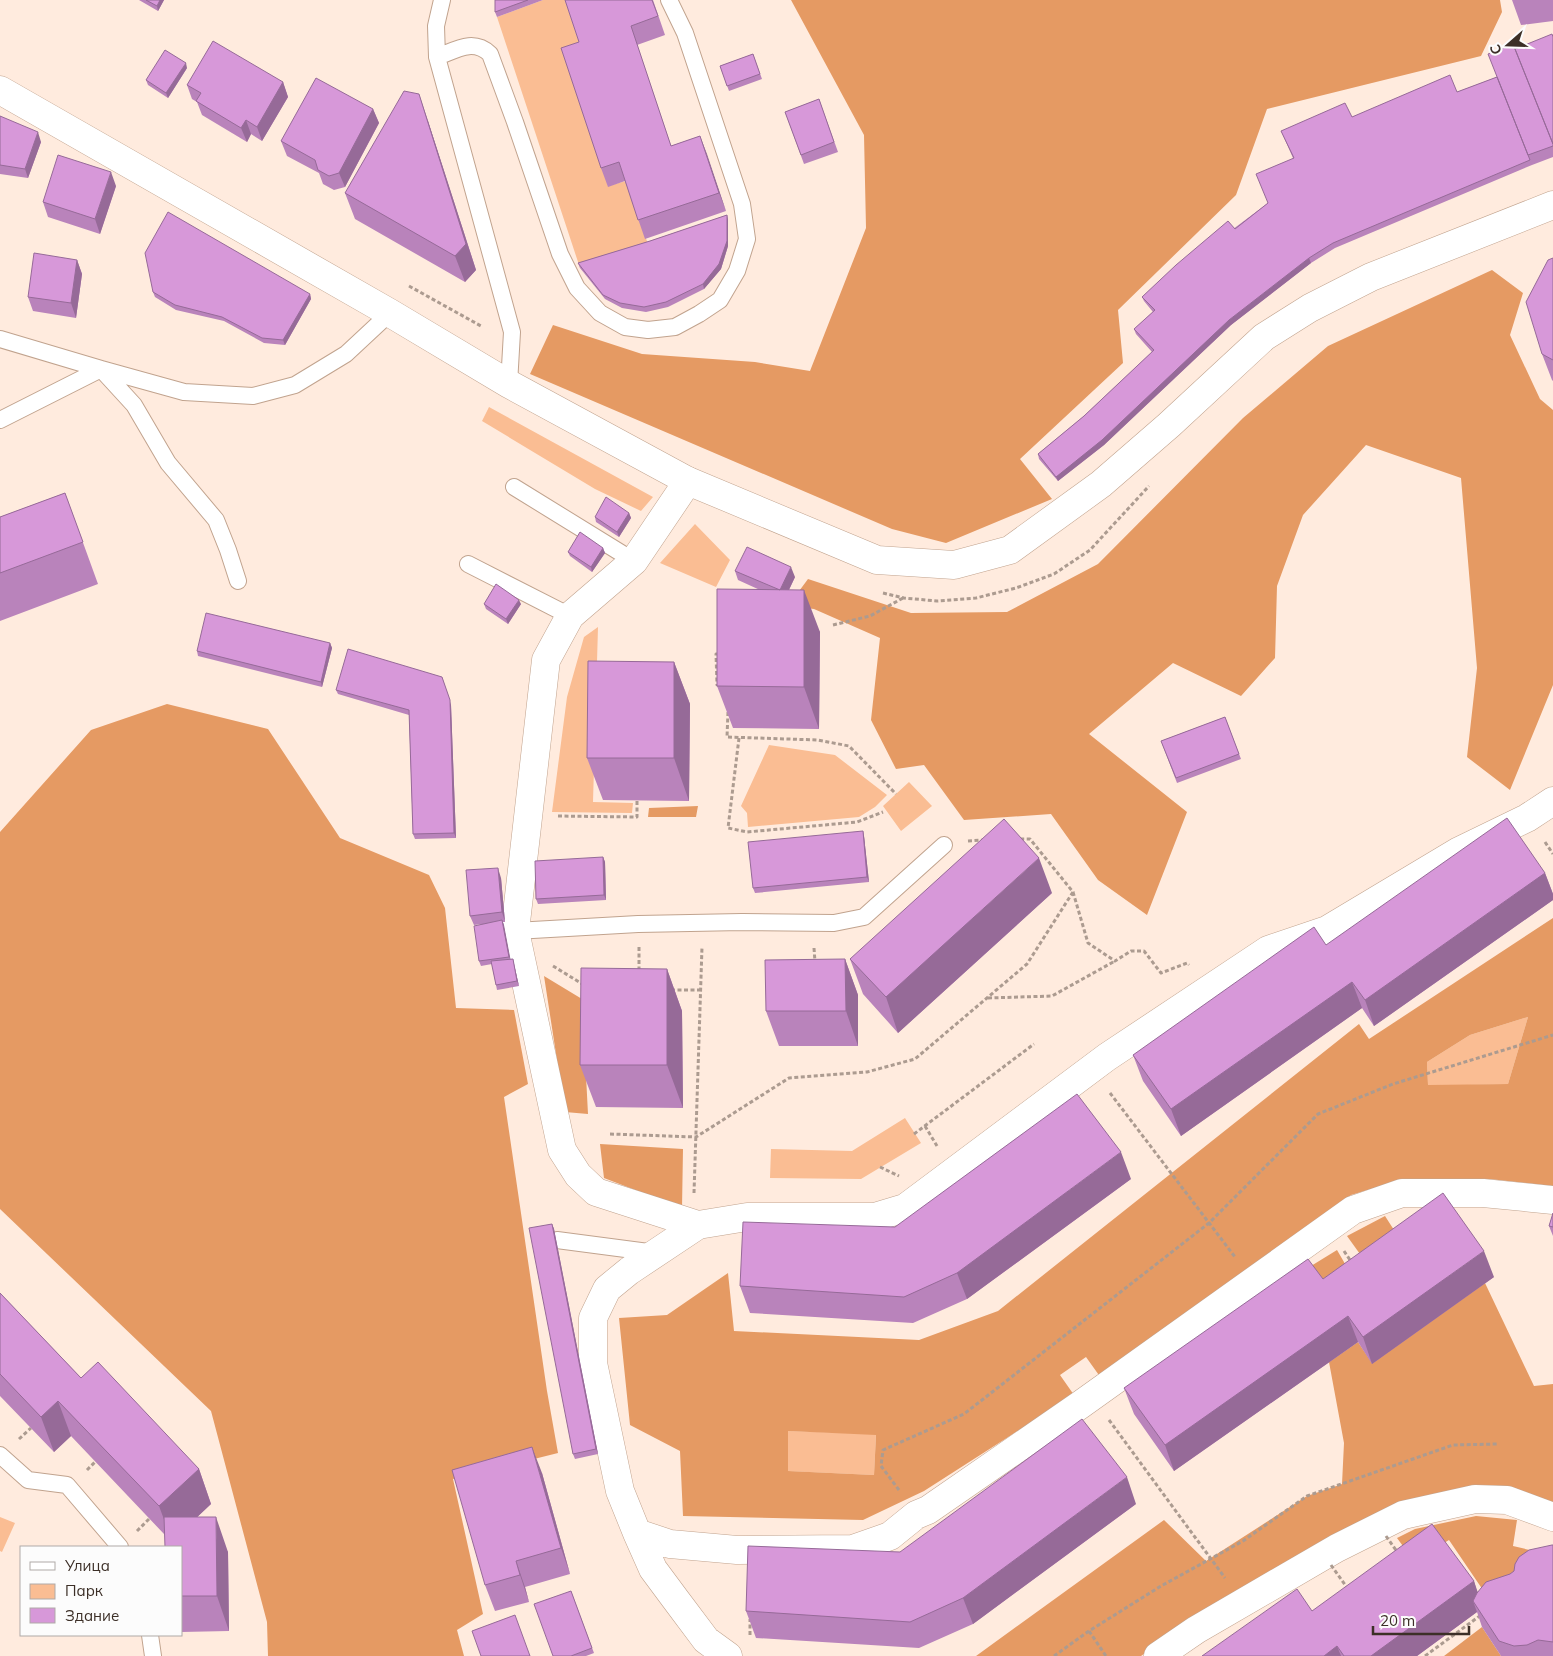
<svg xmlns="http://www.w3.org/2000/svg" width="1553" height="1656" viewBox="0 0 1553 1656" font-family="Mulish,sans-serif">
  <rect width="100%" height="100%" fill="#ffebde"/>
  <path fill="#fabd93" d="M543,0H565L585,61L608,186L626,181L649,247L580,268L497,17Z
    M489,407L653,497L641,511L595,489L482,421Z
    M695,524L730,560L716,587L660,563Z
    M598,627L593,802L633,803L632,813L552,812L567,697L584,637Z
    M769,745L835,755L887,795L875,807L859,817L748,827L747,813L741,806Z
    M909,782L932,806L901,831L883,806Z
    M1528,1017L1508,1084L1428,1086L1427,1062L1470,1035Z
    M905,1118L921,1143L861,1179L770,1178L771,1149L852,1151Z
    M788,1431L876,1434L874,1475L787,1471Z
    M0,1517L15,1523L2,1552L0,1551Z"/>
  <path fill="#e59a63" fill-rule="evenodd" d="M791,0H1500L1502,12L1481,56L1267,109L1236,195L1118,310L1123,363L1020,459L1052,499L946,543L892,529L530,374L553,325L642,354L755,362L810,371L866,228L864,135Z
    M1492,270L1523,293L1510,335L1540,399L1553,410V685L1510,790L1467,757L1477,668L1461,478L1366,445L1303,515L1277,586L1275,658L1241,696L1173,663L1089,734L1187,812L1147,915L1098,880L1051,814L964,820L924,765L896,769L871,720L880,638L814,609L788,606L808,579L911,613L1007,612L1098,564L1243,418L1328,346Z
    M167,704L268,729L340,838L429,875L445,908L456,1008L514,1010L528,1084L504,1097L547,1391L558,1453L453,1479L483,1614L457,1630L464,1656H268L267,1622L211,1411L0,1209V832L91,730Z
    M698,806L696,817H648L649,808Z
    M1553,918V1186L1489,1179L1401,1180L1351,1195L1264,1262L1101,1378L1086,1357L1060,1375L1074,1395L924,1491L863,1520L683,1516L680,1451L630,1425L619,1318L667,1315L728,1273L734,1331L919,1340L998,1311L1359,1024L1369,1039ZM1528,1017L1508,1084L1428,1085L1427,1062L1470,1035ZM788,1431L876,1435L874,1475L788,1471Z
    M544,976L582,999L588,1114L565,1112Z
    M600,1144L683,1149L682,1208L604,1178Z
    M1385,1216L1403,1244L1370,1268L1347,1236Z
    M1337,1250L1355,1281L1325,1278L1306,1287L1298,1274Z
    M1485,1283L1534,1386L1553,1384V1507L1475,1486L1191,1620L1141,1656H976L1164,1520L1206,1561L1307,1496L1342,1484L1344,1443L1329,1362L1358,1342L1372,1363Z
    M1476,1516L1517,1520L1513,1546L1538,1552L1487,1596L1449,1540L1414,1561L1397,1538L1415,1529Z
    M1482,1627L1501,1656H1444Z"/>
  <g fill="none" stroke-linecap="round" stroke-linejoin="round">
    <defs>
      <path id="service" d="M442,0L436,26L437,57L512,332L509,384
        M437,57C456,50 473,38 490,54L515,122L560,254L577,288L600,313L625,327L648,330L675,327L699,314L720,300L737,271L747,239L742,204L685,33L669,0
        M0,339L101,369
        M0,420L101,369
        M514,487L634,561
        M468,564L570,616
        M238,581L228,550L216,520L168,463L134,405L101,369L184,392L253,396L295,385L346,354L390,313
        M515,931L638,924L742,922L834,923L864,917L944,845
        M557,1240L656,1253
        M0,1455L28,1480L67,1485L120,1547
        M150,1635L153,1656"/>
      <path id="minor" d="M688,481L634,561L570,616L546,660L515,931L562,1150L578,1175L596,1192L698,1225L747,1217H875L905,1208L1107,1057L1268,950L1327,930L1459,851L1527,818L1553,801
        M698,1225L629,1271L607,1289L593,1318V1363L620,1491L637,1533L670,1544L737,1550L853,1549L890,1536L916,1515L928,1510L1080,1405L1353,1210L1402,1193H1483L1553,1200
        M637,1533L653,1569L676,1600L706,1640L728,1656
        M1158,1656L1196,1630L1337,1548L1403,1515L1475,1499L1507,1500L1553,1517"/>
      <path id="tertiary" d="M0,90L390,313L509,384L688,481L877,560L954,565L1010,550L1101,484L1169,425L1264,337L1310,308L1371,277L1553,205"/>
    </defs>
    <use href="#service" stroke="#c1a38e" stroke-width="18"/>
    <use href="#minor" stroke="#c1a38e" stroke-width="29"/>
    <use href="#tertiary" stroke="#c1a38e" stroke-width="29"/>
    <path stroke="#ac9b90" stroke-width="3" stroke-dasharray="4 2.5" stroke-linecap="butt" d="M409,286L481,326
      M883,593L904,598L937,601L976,598L1016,588L1054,574L1090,550L1149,486
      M833,625L870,616L903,598
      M720,685H717L716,654H720
      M728,712L727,737L818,740L849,746L896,794
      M739,738L728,828L747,832L857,822L883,812
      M558,816L637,817V800
      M968,841L984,840
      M1545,842L1553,854
      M1073,892L1088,943L1115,961L1131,951H1144L1161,973L1187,963L1189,965
      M639,947V971
      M814,948L815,962
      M553,966L584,985
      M671,990H700
      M988,998L1052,996L1115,961
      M1110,1093L1235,1257
      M925,1126L937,1146
      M610,1134L696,1137L789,1078L867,1072L915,1059L1027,964L1073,892L1030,839H1020
      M914,1134L1034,1044
      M880,1167L899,1176
      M694,1193L702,947
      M1344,1251L1352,1263
      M1109,1420L1225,1578
      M19,1439L31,1428
      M87,1470L95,1462
      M899,1490L881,1466L883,1450L964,1414L1209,1223L1318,1114L1393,1084L1553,1035
      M137,1531L149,1519
      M1089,1631L1106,1656
      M750,1635V1619
      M1054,1656L1089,1631L1161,1586L1243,1541L1307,1496L1453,1445L1497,1444
      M1425,1656L1481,1615"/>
    <use href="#service" stroke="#fff" stroke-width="16"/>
    <use href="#minor" stroke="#fff" stroke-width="28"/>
    <use href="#tertiary" stroke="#fff" stroke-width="28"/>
    <path stroke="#ac9b90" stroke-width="3" stroke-dasharray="4 2.5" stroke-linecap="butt" d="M1386,1536L1398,1553
      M1331,1565L1348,1589"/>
  </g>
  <path fill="#b983bb" d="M139,0H164L158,11Z
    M495,0H543L497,17L495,12Z
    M565,0H653L665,35L637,45L671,146L700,136L726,211L645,239L625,181L608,187L601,168L579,42Z
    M1512,0H1553V21L1521,25Z
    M1553,37V157L1532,165L1335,248L1311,263L1231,325L1104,445L1058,481L1039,459L1038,454L1084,416L1152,352L1136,334L1134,329L1153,312L1144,301L1142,297L1268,203L1293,158L1281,131L1352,117L1457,92L1497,77L1515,49Z
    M753,54L762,79L729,91L720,66Z
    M187,68L168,98L148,85L146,80Z
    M283,82L288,97L262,141L251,134L247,142L202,115L197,102L192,99L187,85Z
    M819,99L838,152L804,164L785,112Z
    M373,109L379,123L345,187L334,190L323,184L319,173L287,156L281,141Z
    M0,116L41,142L28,178L0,174Z
    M428,121L476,270L465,282L355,219L345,193Z
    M116,186L100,234L48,217L43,202Z
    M727,215L728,220V246L721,269L704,289L668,307L646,312L622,308L605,299L580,268L578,263L650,241Z
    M1553,258V381L1552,380L1542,354Z
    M77,260L82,274L76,318L33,311L28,297Z
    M153,292L310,294L311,299L285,345L264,343L224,321L176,310L155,297Z
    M65,493L98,584L0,621V517Z
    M629,513L631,518L619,537L596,522L595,517Z
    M603,548L605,553L592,572L570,556L568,552Z
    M735,571L795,577L789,590L820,632L819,729L733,728L717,686L760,590L738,580Z
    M484,604H521L508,624L486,609Z
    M330,643L332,648L322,687L198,656L197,651Z
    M674,662L690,704L689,801L603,800L587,758Z
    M336,690L451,705L456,838L415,839L413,834L409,715L338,694Z
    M1225,717L1241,759L1177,783L1161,741Z
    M863,831L864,836L869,882L755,893L753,888Z
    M603,857L605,862L606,900L538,904L536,899Z
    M1545,873L1553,894V900L1374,1026L1362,1008L1181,1136L1143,1081L1133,1055L1326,945Z
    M501,878L505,922H503L510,959H513L514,964L519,986L497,990L496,985L492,964L481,966L479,961L482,924L474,925L470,916Z
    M1052,893L898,1033L863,994L850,959Z
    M845,959L858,995V1046H779L766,1011Z
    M667,969L682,1011L683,1108L596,1107L580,1065Z
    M1131,1179L967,1299L913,1323L750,1313L740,1286L895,1227Z
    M1553,1213V1236L1549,1226Z
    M552,1224L554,1229L598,1454L575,1459L573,1454Z
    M1494,1277L1372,1364L1358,1342L1174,1471L1134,1414L1124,1388L1323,1279Z
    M0,1293L81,1378L199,1469L211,1504L197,1517L228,1552L229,1631L181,1632V1547L164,1534L71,1436L54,1452L0,1396Z
    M542,1473L570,1574L525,1587L529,1602L495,1611L485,1585Z
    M1136,1504L973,1624L919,1648L756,1638L746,1611L900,1552Z
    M1553,1545V1656H1501L1482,1627L1477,1612L1417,1656H1202L1312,1611L1474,1581L1477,1592L1510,1574Z
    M571,1591L594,1653L586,1656H553Z"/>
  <path fill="#966a98" d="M160,0H164L158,11L157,6Z
    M186,63L187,68L168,98L166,93Z
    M283,82L288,97L262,141L257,127Z
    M419,94L428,121L476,270L465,282L455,256Z
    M373,109L379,123L345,187L339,173Z
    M246,120L251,134L247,142L241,128Z
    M38,132L41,142L28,178L25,169Z
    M700,136L707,154L726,211L719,193Z
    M111,172L116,186L100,234L95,219Z
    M727,215L728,220V246L721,269L704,289L703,284Z
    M1309,258L1311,263L1231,325L1104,445L1058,481L1056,477L1229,320Z
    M77,260L82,274L76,318L71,303Z
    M310,294L311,299L285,345L283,340Z
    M629,513L631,518L619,537L617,532Z
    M603,548L605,553L592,572L591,567Z
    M791,567L795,577L784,600L780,590Z
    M804,590L820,632L819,729L804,687Z
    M519,600L521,604L508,624L506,619Z
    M330,643L332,648L322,687L321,682Z
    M674,662L690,704L689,801L674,758Z
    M442,677L451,705L456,838L454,833Z
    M863,831L864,836L869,882L867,877Z
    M603,857L605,862L606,900L604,895Z
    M1039,858L1052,893L898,1033L886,997Z
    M498,868L501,878L505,922L502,912Z
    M1545,873L1553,894V900L1374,1026L1365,1000Z
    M502,920L504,925L511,962L509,957Z
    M513,959L514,964L519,986L517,981Z
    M845,959L858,995V1046L846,1011Z
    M667,969L682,1011L683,1108L667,1065Z
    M1352,982L1362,1008L1181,1136L1171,1109Z
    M1121,1152L1131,1179L967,1299L957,1273Z
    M552,1224L554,1229L598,1454L596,1449Z
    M1484,1251L1494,1277L1372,1364L1363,1337Z
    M1348,1316L1358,1342L1174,1471L1165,1445Z
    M58,1401L71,1436L54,1452L41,1417Z
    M532,1447L542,1473L570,1574L561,1548Z
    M199,1469L211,1504L172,1541L159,1506Z
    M1127,1477L1136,1504L973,1624L963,1598Z
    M216,1517L228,1552L229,1631L217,1596Z
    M516,1561L525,1587L529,1602L520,1575Z
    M1474,1581L1483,1608L1473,1601L1477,1612L1417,1656H1371Z
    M1337,1646L1341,1656H1324Z"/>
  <path fill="#d798d9" stroke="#966a98" d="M146,0H160L157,6Z
    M495,0H528L495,12Z
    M565,0H652L658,16L631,26L671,146L700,136L719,193L638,220L619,162L601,168L561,48L579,42Z
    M1552,34L1553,37V144L1515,49Z
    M213,41L283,82L257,127L246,120L241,128L196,101L201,93L187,85Z
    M1513,44L1553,144V146L1528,155L1488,54Z
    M165,50L186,63L166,93L146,80Z
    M753,54L760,74L727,86L720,66Z
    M1450,75L1457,92L1497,77L1530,160L1333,243L1309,258L1229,320L1102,440L1056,477L1038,454L1084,416L1154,350L1134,329L1155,310L1142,297L1176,265L1228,221L1235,229L1268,203L1256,174L1294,158L1281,131L1345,103L1352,117Z
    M316,78L373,109L339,173L329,176L318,170L315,160L281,141Z
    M404,91L419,94L466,244L455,256L345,193Z
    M819,99L834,142L801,155L785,112Z
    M0,116L38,132L25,169L0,165Z
    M58,155L111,172L95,219L43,202Z
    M168,212L310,294L283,340L262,338L222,317L175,305L153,292L145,253Z
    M727,215V241L719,264L703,284L666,302L644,307L620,303L603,295L578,263L650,241Z
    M34,253L77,260L71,303L28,297Z
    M1553,258V360L1542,354L1526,302L1548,260Z
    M65,493L83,542L0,573V517Z
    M606,497L629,513L617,532L595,517Z
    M580,532L603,548L591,567L568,552Z
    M747,547L791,567L780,590L735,571Z
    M496,584L519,600L506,619L484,604Z
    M717,589L804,590V687L717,686Z
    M206,613L330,643L321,682L197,651Z
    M348,649L442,677L450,700L454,833L413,834L409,710L336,690Z
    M588,661L674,662V758H587Z
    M1225,717L1239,754L1176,778L1161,741Z
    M1507,818L1545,873L1365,1000L1352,982L1171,1109L1133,1055L1314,927L1326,945Z
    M1004,819L1039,858L886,997L850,959Z
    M863,831L867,877L753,888L748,842Z
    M603,857L604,895L536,899L535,861Z
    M498,868L502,912L470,916L466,870Z
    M502,920L509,957L479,961L474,926Z
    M513,959L517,981L496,985L491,961Z
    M845,959L846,1011H766L765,960Z
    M581,968L667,969V1065H580Z
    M1077,1094L1121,1152L957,1273L904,1297L740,1286L743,1222L895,1227Z
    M1443,1193L1484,1251L1363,1337L1348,1316L1165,1445L1124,1388L1308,1259L1323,1279Z
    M1553,1213V1227L1549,1226Z
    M552,1224L596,1449L573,1454L529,1228Z
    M0,1293L81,1378L98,1362L199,1469L159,1506L58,1401L41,1417L0,1374Z
    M1082,1419L1127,1477L963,1598L910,1622L746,1611L748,1546L900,1552Z
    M532,1447L561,1548L516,1561L520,1575L485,1585L452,1470Z
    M164,1517H216L217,1596H181V1547H165Z
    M1432,1524L1474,1581L1371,1656H1344L1337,1646L1324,1656H1202L1297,1589L1312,1611Z
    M1552,1545H1553V1642L1538,1640L1527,1645L1514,1646L1499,1641L1473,1601L1477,1593L1486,1582L1510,1574L1514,1571L1515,1564L1519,1557L1529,1550Z
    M571,1591L592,1648L571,1656H553L534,1604Z
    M515,1615L530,1656H481L472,1631Z"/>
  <rect x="20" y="1546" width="162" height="90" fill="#fcfcfc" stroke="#afaaa7"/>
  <rect x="30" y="1562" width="25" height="8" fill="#ffffff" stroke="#afaaa7"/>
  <text x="65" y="1571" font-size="15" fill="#3c2f27">Улица</text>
  <rect x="30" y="1584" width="25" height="15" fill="#fabd93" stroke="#afaaa7"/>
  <text x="65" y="1596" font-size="15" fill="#3c2f27">Парк</text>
  <rect x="30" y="1608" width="25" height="15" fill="#d798d9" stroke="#afaaa7"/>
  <text x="65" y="1621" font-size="15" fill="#3c2f27">Здание</text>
  <g transform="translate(1508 45) rotate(250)" stroke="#fcfcfc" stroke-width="4" paint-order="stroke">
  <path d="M0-4L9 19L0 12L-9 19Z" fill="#3c2f27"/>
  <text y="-8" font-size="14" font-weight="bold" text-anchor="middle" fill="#3c2f27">С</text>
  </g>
  <path d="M1373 1626v8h96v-8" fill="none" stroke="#3c2f27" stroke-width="2.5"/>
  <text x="1380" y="1626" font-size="15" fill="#3c2f27" stroke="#fcfcfc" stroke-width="4" paint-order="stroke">20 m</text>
</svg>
